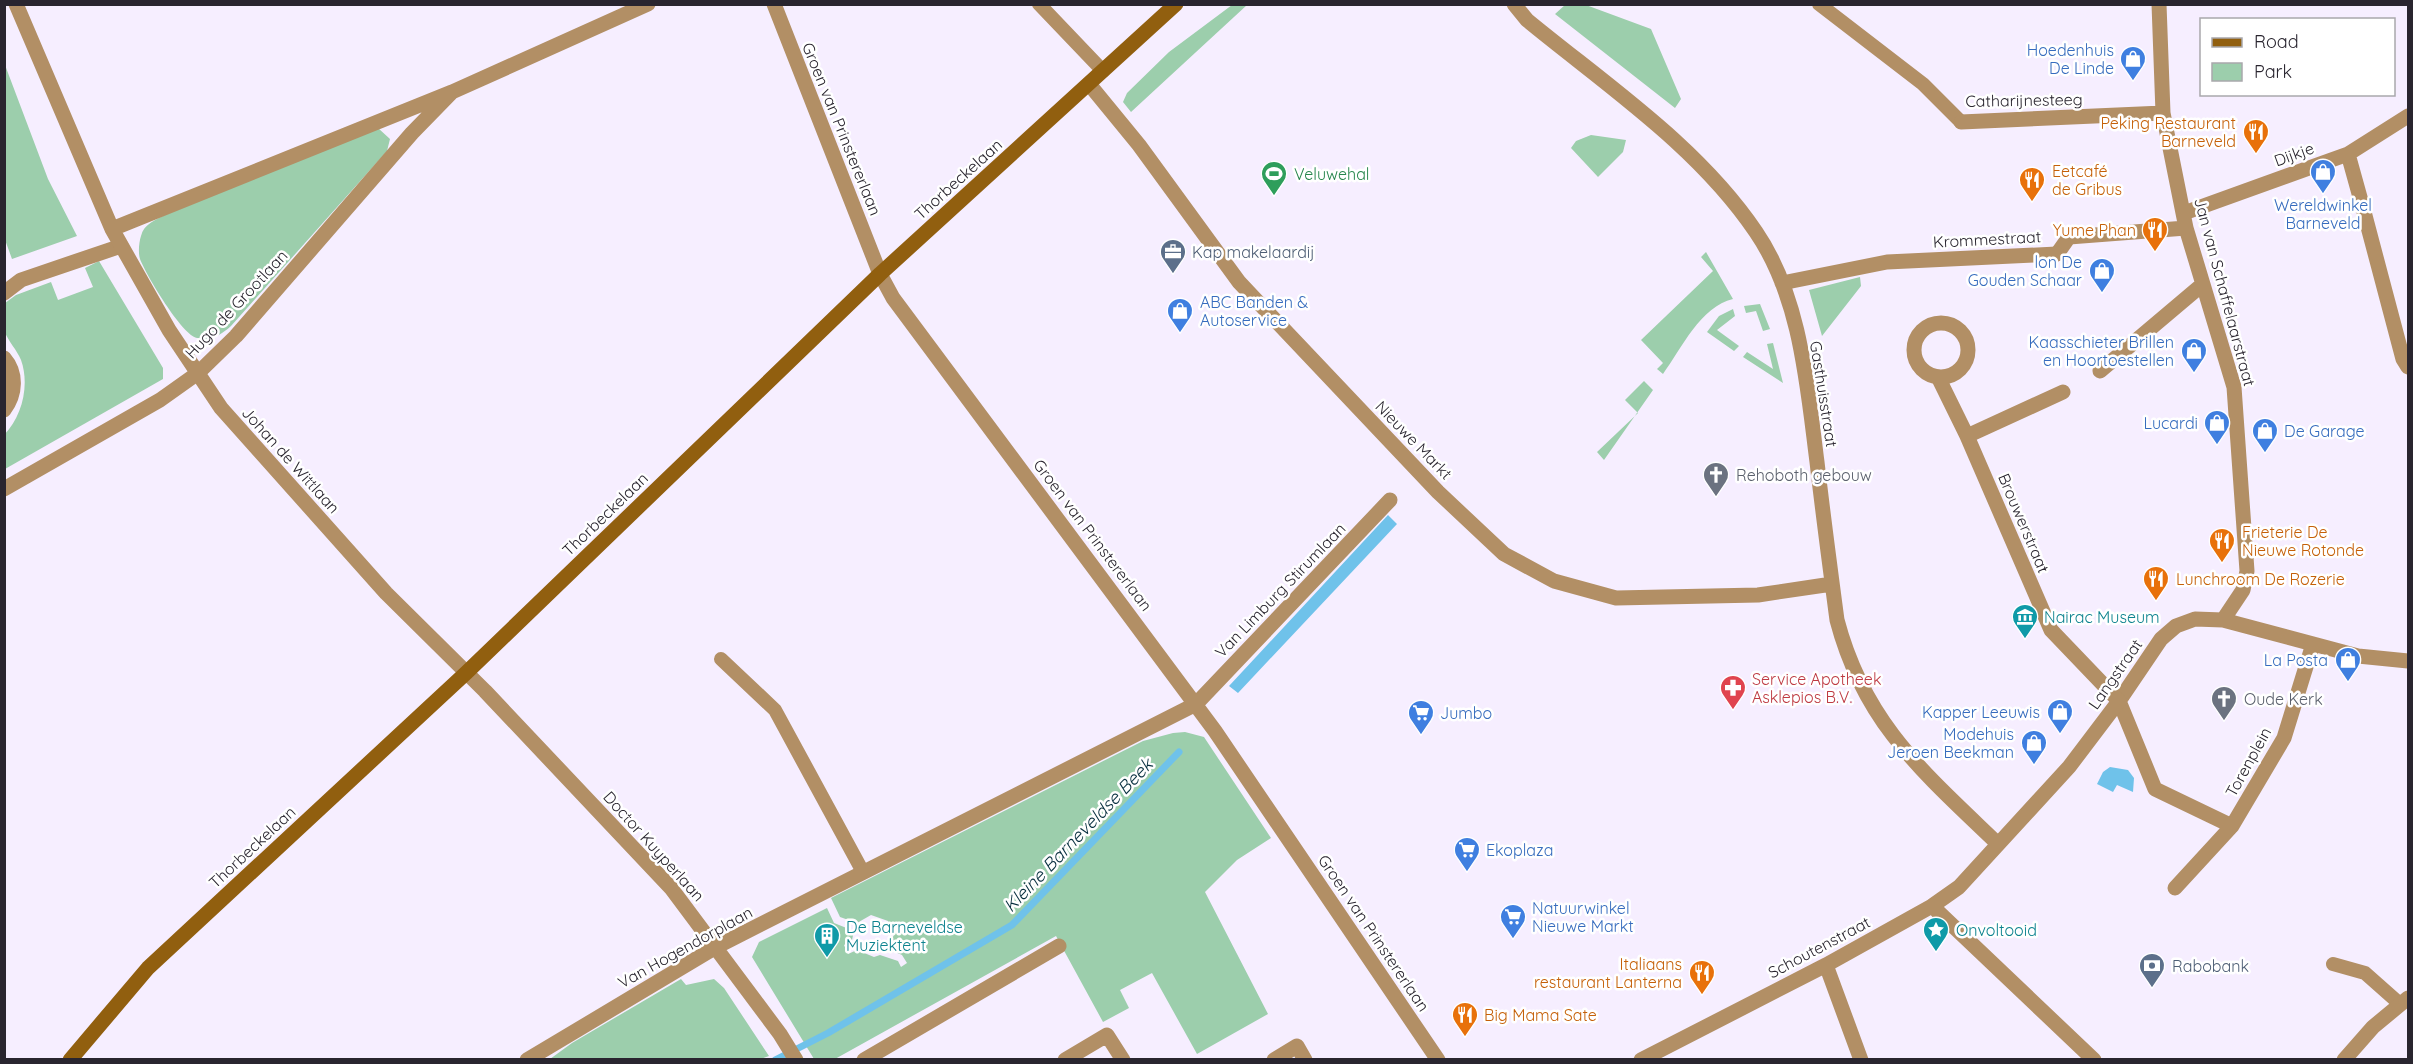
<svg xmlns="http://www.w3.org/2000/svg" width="2413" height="1064" viewBox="0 0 2413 1064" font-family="Quicksand,sans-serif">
  <rect width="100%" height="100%" fill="#f6eeff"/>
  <path fill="#9cceac" d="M1232,5H1247L1131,112L1123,102L1127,93L1169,52Z
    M1565,5H1586L1651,29L1681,99L1675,108L1555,14Z
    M5,65L48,179L77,236L12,259L4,237Z
    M378,128L390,139L387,151L231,326C221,335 211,341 197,338C182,335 146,275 140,259C138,253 139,242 141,236C144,224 155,220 165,215Z
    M1591,135L1626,140L1623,152L1598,177L1571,148L1576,141Z
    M1706,252L1733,299C1701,306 1681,349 1663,374L1657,369L1663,363L1641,340L1713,271L1701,257Z
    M99,261L163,368V379L5,469L4,435C22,417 30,385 21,360C17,350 8,341 5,332C2,324 5,312 5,303L16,295L51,282L58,300L93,287L85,268Z
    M1860,277L1861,286L1822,336L1809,290Z
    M1760,304L1770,329L1763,331L1756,311L1746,313L1744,306Z
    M1733,309L1735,316L1717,330L1739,346L1734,351L1707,332L1719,316Z
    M1773,343L1783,383L1743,357L1747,352L1773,369L1767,344Z
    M1644,381L1653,390L1604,460L1597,452L1638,413L1625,400Z
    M1185,732L1204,737L1271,838L1237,860L1205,892L1268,1014L1197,1054L1152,973L1120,990L1129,1008L1103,1022L1056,936L835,1059H814L752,957L759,942L827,908L834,923L854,931L852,940L844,945L848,954L857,950L874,957L880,955L898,961L901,967L907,963L902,955L889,949L894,934L888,921L871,915L857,923L840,917L831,898L1143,741L1173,733Z
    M681,979L686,985L714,979L724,988L769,1056L758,1060L550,1059L572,1043Z"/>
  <path fill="#6fc2ea" d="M1388,515L1397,524L1238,693L1229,686Z
    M2110,767L2128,770L2134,778L2133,792L2117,785L2113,792L2097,784L2103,772Z"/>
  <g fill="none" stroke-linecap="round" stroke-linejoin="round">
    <path stroke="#6fc2ea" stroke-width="7" d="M775,1060L828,1033L1012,925L1179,752"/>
    <path stroke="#b28f65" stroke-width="14" d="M1039,4L1103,71
      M1819,4L1923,84L1961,122
      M721,659L775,710L863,872
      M2333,964L2365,973L2400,1004"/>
    <path stroke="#b28f65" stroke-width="15" d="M2159,4L2163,113L2186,228L2234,387L2247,571L2243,590L2223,620
      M1961,122L2163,113
      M2348,154L2363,208
      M2184,213L2348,154L2408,116
      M2057,254L2069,237L2186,228
      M4,293L21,280L121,246
      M4,358C17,373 16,394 4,410
      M2100,371L2203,284
      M2232,826L2155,789L2119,701L2161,639L2176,626L2195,619L2223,620L2358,656L2408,661
      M2175,888L2232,826L2284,738L2313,644"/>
    <path stroke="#b28f65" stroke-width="15" d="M16,4L112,229L169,330L221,408L386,593L485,691L671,888L780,1034L796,1060
      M774,4L880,274L893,298L1215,731L1438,1060
      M1514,4L1527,20C1606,85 1698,146 1756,232C1801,298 1807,385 1817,462C1823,515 1830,567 1837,620C1864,723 1924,773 1998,844
      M1089,84L1139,145L1239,282L1438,492L1504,554L1554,581L1616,598L1758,595L1832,584
      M2363,208L2403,359L2408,367
      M112,229L452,92L648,4
      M1782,283L1887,262L2057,254
      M1914 350a27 27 0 1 1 54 0a27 27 0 1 1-54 0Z
      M1938,377L1967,436
      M4,489L160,400L198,373L236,336L412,133L452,92
      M1932,906L2094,1060
      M1826,965L1861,1060
      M527,1060L716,947L1196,704L1390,500
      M864,1060L1059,946
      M1065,1060L1107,1035L1123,1060
      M1274,1060L1297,1046L1305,1060
      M1641,1060L1826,965L1932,906L1959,887L2069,767L2119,701L2051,630L1967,436L2063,392
      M2344,1060L2373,1027L2408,998"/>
    <path stroke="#915f0f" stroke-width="15" d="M70,1060L148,968L466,673L880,274L1176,4"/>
  </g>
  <defs>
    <symbol id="shop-pin" viewBox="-11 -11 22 30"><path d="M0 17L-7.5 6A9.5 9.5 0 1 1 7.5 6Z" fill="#3f7fe0" stroke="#fff"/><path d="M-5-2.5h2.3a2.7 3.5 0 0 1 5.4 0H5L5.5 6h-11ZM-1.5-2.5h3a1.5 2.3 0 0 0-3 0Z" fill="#fff"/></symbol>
    <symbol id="restaurant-pin" viewBox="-11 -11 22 30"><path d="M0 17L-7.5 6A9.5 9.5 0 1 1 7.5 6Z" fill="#e8710a" stroke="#fff"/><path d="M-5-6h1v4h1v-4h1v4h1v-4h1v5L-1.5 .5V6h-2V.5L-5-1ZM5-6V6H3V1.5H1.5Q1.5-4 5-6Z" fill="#fff"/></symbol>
    <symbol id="stadium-pin" viewBox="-11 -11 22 30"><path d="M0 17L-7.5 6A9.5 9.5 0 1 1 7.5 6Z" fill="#2e9e5b" stroke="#fff"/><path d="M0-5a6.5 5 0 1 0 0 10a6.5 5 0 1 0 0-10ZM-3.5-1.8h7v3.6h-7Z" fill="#fff"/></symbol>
    <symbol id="office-pin" viewBox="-11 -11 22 30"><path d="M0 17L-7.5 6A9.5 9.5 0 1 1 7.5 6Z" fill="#5c6f8a" stroke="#fff"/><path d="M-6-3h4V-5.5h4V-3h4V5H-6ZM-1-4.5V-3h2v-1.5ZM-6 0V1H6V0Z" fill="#fff"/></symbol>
    <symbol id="church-pin" viewBox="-11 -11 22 30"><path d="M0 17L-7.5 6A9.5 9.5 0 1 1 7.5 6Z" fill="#6b7280" stroke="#fff"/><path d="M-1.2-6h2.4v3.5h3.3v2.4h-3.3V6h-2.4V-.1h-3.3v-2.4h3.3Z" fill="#fff"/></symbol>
    <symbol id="museum-pin" viewBox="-11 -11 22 30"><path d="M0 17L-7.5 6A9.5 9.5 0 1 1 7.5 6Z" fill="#0f9aa8" stroke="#fff"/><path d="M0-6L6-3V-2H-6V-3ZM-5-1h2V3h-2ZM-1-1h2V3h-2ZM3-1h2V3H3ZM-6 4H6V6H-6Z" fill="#fff"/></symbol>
    <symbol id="pharmacy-pin" viewBox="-11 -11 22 30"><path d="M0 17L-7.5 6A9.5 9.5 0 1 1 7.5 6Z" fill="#e0444e" stroke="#fff"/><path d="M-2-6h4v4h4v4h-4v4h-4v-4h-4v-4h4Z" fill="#fff"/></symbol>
    <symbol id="supermarket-pin" viewBox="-11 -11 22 30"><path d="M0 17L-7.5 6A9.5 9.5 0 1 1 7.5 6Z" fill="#3f7fe0" stroke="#fff"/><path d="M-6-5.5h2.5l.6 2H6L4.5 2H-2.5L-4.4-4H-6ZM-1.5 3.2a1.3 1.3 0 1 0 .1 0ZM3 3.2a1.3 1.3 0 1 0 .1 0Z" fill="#fff"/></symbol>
    <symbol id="sight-pin" viewBox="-11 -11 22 30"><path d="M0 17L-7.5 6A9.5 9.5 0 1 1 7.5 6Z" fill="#0f9aa8" stroke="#fff"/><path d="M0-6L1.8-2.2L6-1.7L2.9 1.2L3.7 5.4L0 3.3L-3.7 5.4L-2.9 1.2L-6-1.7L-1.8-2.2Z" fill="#fff"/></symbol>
    <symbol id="building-pin" viewBox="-11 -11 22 30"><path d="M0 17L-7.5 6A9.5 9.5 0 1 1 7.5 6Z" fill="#0f9aa8" stroke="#fff"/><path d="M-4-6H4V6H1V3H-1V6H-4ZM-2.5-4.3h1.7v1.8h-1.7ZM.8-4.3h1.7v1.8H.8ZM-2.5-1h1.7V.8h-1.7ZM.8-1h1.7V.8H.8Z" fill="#fff"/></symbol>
    <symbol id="bank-pin" viewBox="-11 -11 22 30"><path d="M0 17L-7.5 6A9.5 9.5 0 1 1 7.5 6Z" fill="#5c6f8a" stroke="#fff"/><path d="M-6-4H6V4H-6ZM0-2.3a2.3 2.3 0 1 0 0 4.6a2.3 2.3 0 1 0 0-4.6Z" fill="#fff"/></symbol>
  </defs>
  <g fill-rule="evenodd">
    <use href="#shop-pin" x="2118" y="44" width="30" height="40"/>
    <use href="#restaurant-pin" x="2241" y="117" width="30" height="40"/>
    <use href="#shop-pin" x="2308" y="157" width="30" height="40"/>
    <use href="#stadium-pin" x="1259" y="159" width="30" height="40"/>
    <use href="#restaurant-pin" x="2017" y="165" width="30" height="40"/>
    <use href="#restaurant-pin" x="2140" y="215" width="30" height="40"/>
    <use href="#office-pin" x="1158" y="237" width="30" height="40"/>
    <use href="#shop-pin" x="2087" y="256" width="30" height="40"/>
    <use href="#shop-pin" x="1165" y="296" width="30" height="40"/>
    <use href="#shop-pin" x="2179" y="336" width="30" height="40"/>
    <use href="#shop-pin" x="2202" y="408" width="30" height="40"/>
    <use href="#shop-pin" x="2250" y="416" width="30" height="40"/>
    <use href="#church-pin" x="1701" y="460" width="30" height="40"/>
    <use href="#restaurant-pin" x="2207" y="526" width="30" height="40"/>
    <use href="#restaurant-pin" x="2141" y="564" width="30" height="40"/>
    <use href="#museum-pin" x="2010" y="602" width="30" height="40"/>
    <use href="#shop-pin" x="2333" y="645" width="30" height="40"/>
    <use href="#pharmacy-pin" x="1718" y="673" width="30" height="40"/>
    <use href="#church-pin" x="2209" y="684" width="30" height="40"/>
    <use href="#shop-pin" x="2045" y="697" width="30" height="40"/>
    <use href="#supermarket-pin" x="1406" y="698" width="30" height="40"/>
    <use href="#shop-pin" x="2019" y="728" width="30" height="40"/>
    <use href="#supermarket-pin" x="1452" y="835" width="30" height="40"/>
    <use href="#supermarket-pin" x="1498" y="902" width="30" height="40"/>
    <use href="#sight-pin" x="1921" y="915" width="30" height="40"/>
    <use href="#building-pin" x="812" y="921" width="30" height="40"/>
    <use href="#bank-pin" x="2137" y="951" width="30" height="40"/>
    <use href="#restaurant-pin" x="1687" y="958" width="30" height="40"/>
    <use href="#restaurant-pin" x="1450" y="1000" width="30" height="40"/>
  </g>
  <g text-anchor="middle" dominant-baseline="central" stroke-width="5" stroke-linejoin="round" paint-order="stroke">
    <g font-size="16" fill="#366cbe" stroke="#fff" text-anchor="end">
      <text x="2114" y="50">Hoedenhuis<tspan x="2114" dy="18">De Linde</tspan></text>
      <text x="2323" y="205" text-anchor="middle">Wereldwinkel<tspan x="2323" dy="18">Barneveld</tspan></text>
      <text x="2082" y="262">lon De<tspan x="2082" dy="18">Gouden Schaar</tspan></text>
      <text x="1200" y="302" text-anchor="start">ABC Banden &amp;<tspan x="1200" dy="18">Autoservice</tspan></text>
      <text x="2174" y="342">Kaasschieter Brillen<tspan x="2174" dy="18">en Hoortoestellen</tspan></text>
      <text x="2198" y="423">Lucardi</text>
      <text x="2284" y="431" text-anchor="start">De Garage</text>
      <text x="2328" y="660">La Posta</text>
      <text x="2040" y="712">Kapper Leeuwis</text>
      <text x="1440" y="713" text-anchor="start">Jumbo</text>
      <text x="2014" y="734">Modehuis<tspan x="2014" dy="18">Jeroen Beekman</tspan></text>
      <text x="1486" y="850" text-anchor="start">Ekoplaza</text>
      <text x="1532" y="908" text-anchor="start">Natuurwinkel<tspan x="1532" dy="18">Nieuwe Markt</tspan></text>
    </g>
    <g font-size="16" fill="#29252f" stroke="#fff">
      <text transform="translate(2024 100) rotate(-1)">Catharijnesteeg</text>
      <text transform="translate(842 129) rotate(68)">Groen van Prinstererlaan</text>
      <text transform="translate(2294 154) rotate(-20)">Dijkje</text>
      <text transform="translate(958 179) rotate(-42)">Thorbeckelaan</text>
      <text transform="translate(1987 239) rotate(-3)">Krommestraat</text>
      <text transform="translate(2225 292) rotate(75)">Jan van Schaffelaarstraat</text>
      <text transform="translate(236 304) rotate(-47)">Hugo de Grootlaan</text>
      <text transform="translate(1824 394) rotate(81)">Gasthuisstraat</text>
      <text transform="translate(1414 440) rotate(46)">Nieuwe Markt</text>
      <text transform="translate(291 460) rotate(48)">Johan de Wittlaan</text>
      <text transform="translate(605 514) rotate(-44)">Thorbeckelaan</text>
      <text transform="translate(2024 523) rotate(67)">Brouwerstraat</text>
      <text transform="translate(1093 535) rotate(53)">Groen van Prinstererlaan</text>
      <text transform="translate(1280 590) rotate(-46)">Van Limburg Stirumlaan</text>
      <text transform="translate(2115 674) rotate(-55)">Langstraat</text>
      <text transform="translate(2248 762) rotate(-61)">Torenplein</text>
      <text transform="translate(654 846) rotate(48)">Doctor Kuyperlaan</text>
      <text transform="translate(252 847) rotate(-43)">Thorbeckelaan</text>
      <text transform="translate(1374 933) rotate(56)">Groen van Prinstererlaan</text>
      <text transform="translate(685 947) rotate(-29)">Van Hogendorplaan</text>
      <text transform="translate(1819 947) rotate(-28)">Schoutenstraat</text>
    </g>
    <g font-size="16" fill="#c56008" stroke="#fff" text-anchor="start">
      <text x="2236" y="123" text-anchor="end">Peking Restaurant<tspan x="2236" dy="18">Barneveld</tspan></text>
      <text x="2052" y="171">Eetcafé<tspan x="2052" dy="18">de Gribus</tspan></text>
      <text x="2136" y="230" text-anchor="end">Yume Phan</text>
      <text x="2242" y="532">Frieterie De<tspan x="2242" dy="18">Nieuwe Rotonde</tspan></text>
      <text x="2176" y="579">Lunchroom De Rozerie</text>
      <text x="1682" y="964" text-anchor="end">Italiaans<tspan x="1682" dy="18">restaurant Lanterna</tspan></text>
      <text x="1484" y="1015">Big Mama Sate</text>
    </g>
    <g font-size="16" fill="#27864d" stroke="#fff" text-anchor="start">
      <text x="1294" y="174">Veluwehal</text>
    </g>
    <g font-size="16" fill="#4e5e75" stroke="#fff" text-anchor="start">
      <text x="1192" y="252">Kap makelaardij</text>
      <text x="2172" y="966">Rabobank</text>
    </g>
    <g font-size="16" fill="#5b616d" stroke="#fff" text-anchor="start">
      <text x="1736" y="475">Rehoboth gebouw</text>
      <text x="2244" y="699">Oude Kerk</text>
    </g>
    <g font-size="16" fill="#0d838f" stroke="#fff" text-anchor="start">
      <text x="2044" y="617">Nairac Museum</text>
      <text x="846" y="927">De Barneveldse<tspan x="846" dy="18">Muziektent</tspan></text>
      <text x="1956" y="930">Onvoltooid</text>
    </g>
    <g font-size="16" fill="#be3a42" stroke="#fff" text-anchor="start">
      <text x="1752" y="679">Service Apotheek<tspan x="1752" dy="18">Asklepios B.V.</tspan></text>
    </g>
    <g font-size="18" font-style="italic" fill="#062e3e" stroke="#fff">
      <text transform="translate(1078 835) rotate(-46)">Kleine Barneveldse Beek</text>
    </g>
  </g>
  <rect width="2413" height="1064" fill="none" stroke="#29252f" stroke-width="12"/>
  <rect x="2200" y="18" width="195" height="78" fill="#ffffff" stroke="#a9a8ac" stroke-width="1.5"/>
  <rect x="2212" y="38" width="30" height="9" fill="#915f0f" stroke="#a9a8ac" stroke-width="1.5"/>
  <text x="2254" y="48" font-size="18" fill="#29252f">Road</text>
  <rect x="2212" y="63" width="30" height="18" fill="#9cceac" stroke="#a9a8ac" stroke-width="1.5"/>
  <text x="2254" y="78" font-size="18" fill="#29252f">Park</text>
</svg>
